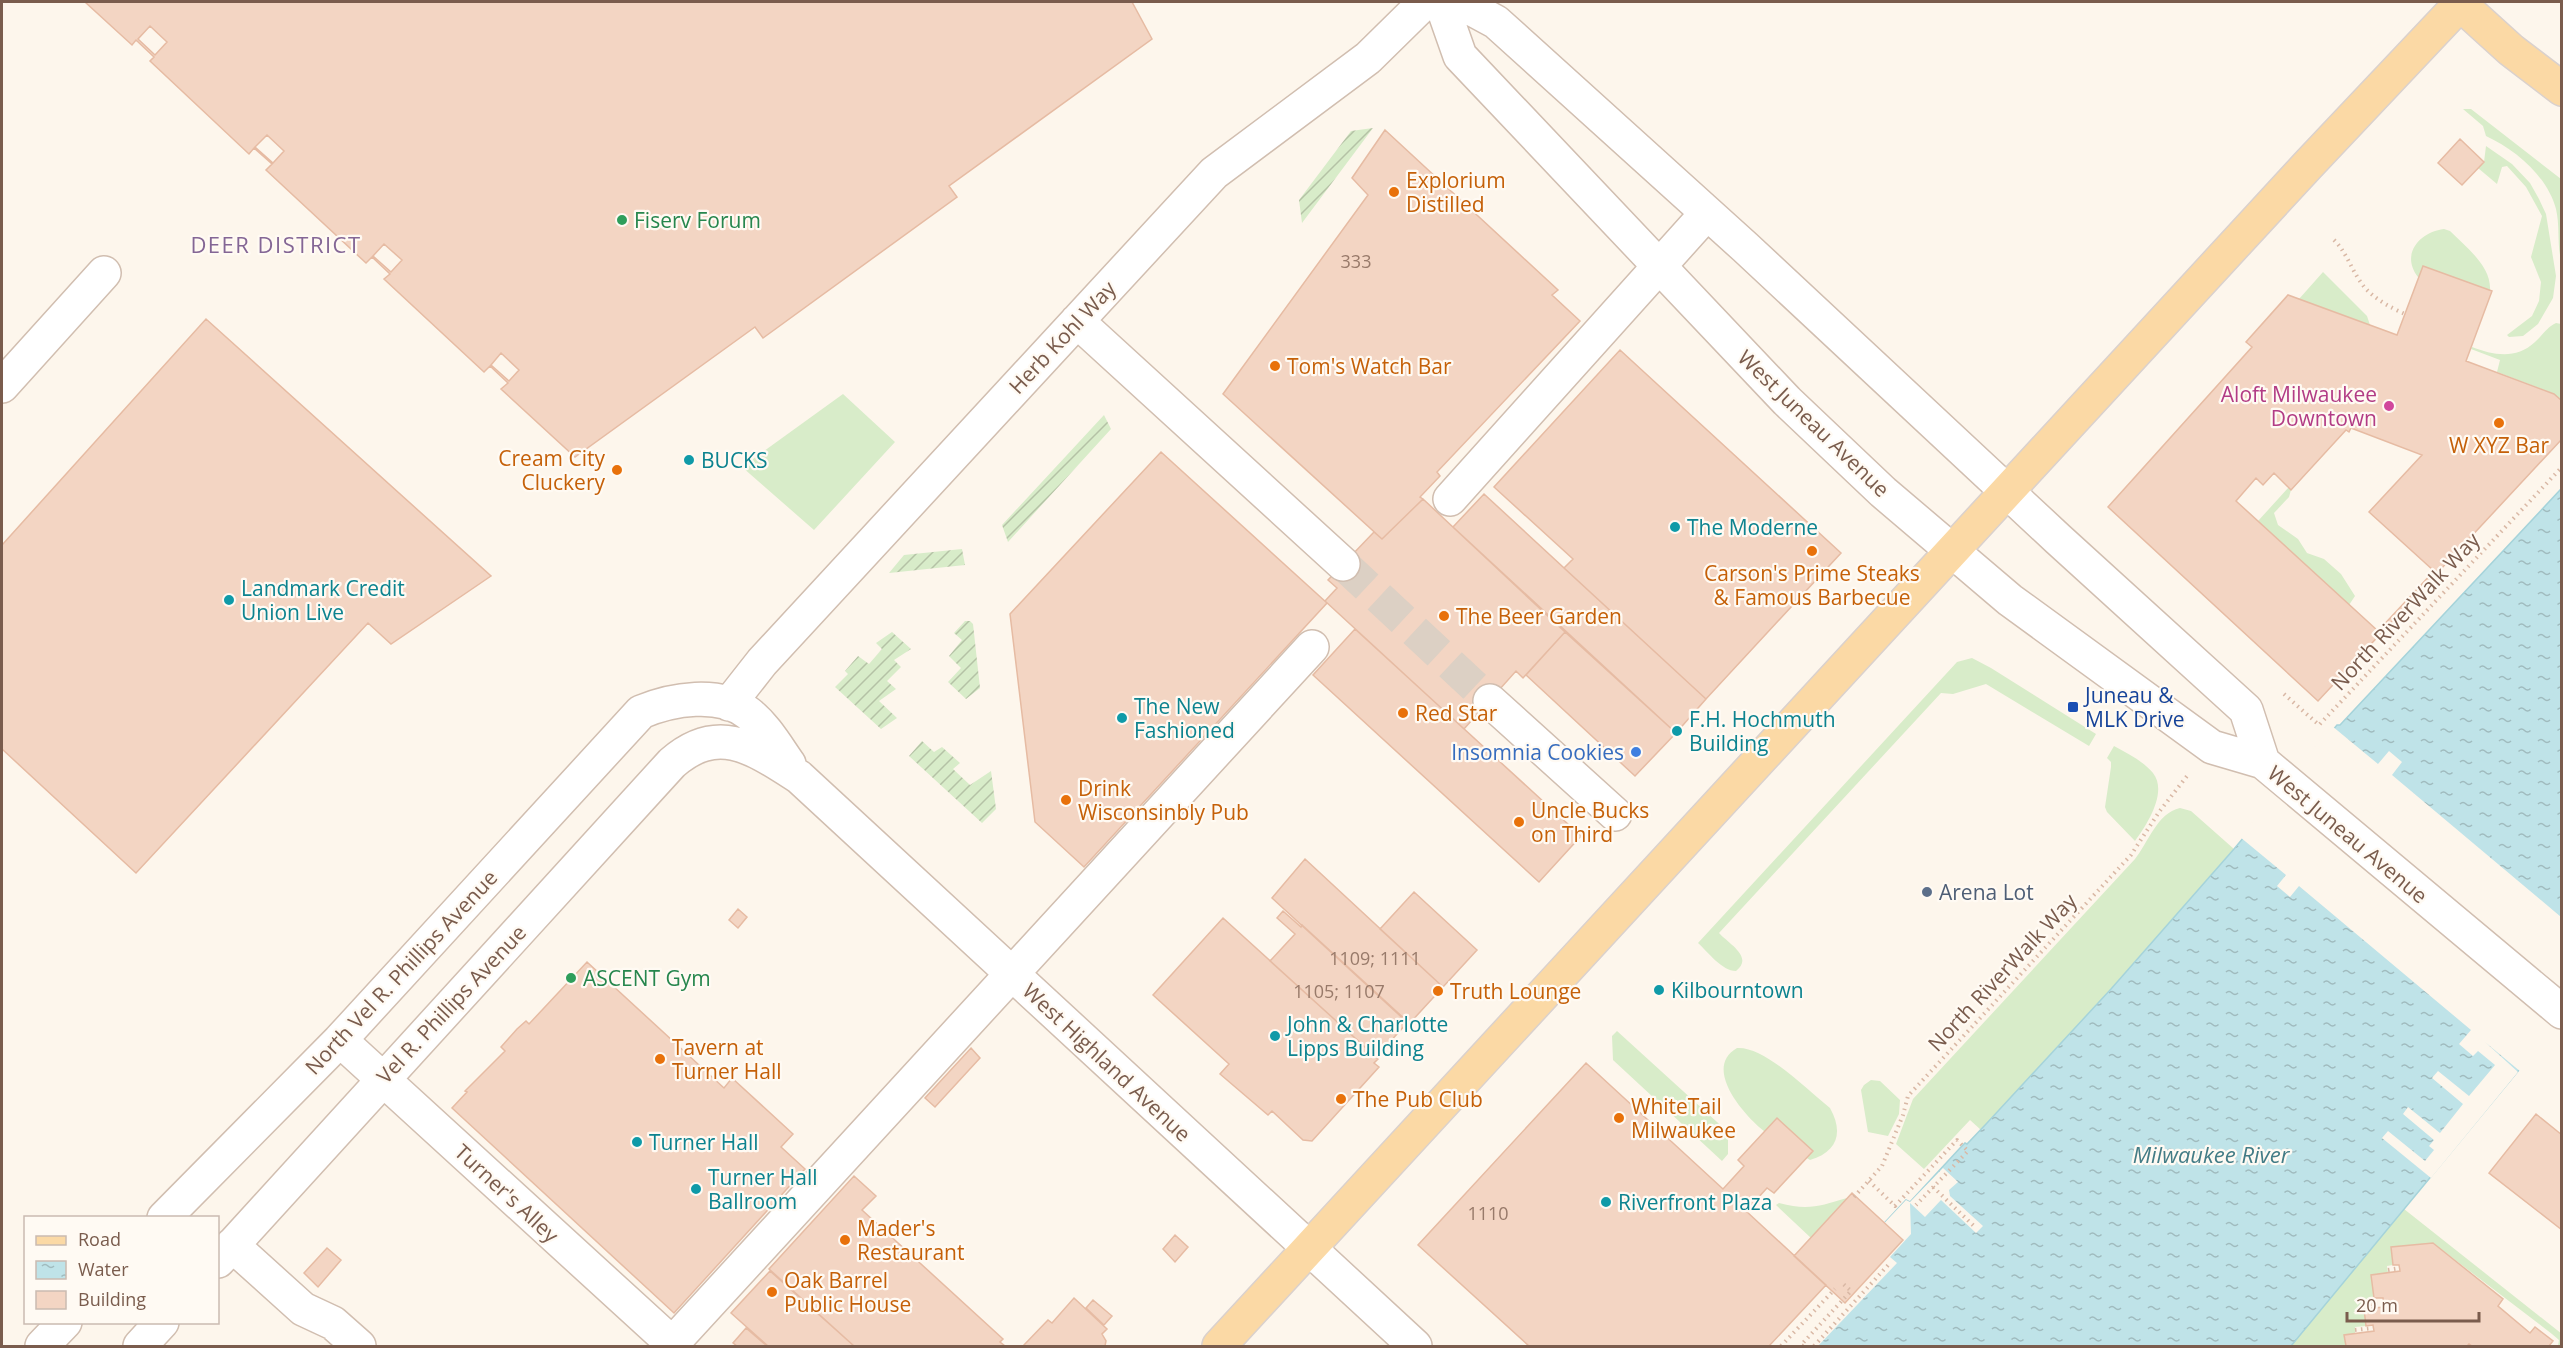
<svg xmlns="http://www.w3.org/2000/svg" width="2563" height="1348" viewBox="0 0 2563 1348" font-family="'Open Sans',sans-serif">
  <defs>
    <pattern id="garden-furrows" width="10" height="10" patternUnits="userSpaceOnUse" patternTransform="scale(1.5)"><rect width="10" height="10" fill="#d8ecc9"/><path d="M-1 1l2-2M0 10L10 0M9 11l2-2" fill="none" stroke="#b4c2a5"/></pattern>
    <pattern id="water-ripples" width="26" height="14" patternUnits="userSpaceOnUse" patternTransform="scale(1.5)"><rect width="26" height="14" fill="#bfe3e8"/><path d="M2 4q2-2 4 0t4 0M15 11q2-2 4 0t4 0" fill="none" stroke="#a0bbbe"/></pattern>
  </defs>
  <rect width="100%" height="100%" fill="#fdf6ec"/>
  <path fill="#d8ecc9" d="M2463,109H2471L2561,179V260C2557,244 2560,226 2556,209C2547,176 2516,150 2486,136L2483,126Z
    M2486,146L2512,164L2530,183L2539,199L2546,214L2556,276L2553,298L2538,324L2523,336L2509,337L2507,335L2532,316L2539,301L2541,282L2531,257L2542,216L2526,187L2507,166L2502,167L2497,184L2478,168L2484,162Z
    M2444,229L2450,231C2470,251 2498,271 2488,301L2418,277C2400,254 2420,232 2444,229Z
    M2323,272L2367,316L2370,325L2299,299Z
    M2556,323L2561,324V401L2554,394L2497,372L2500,360L2471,349L2472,347C2493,355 2516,360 2535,342C2542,336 2547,327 2556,323Z
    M843,394L895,442L814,530L742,467Z
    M2289,487L2291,490L2289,497L2274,513L2278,525L2298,539L2307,553L2324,559L2341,574L2355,596L2349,605L2258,521Z
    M1972,658L1991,668L2096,734L2089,746L1986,684L1953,694L1941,693L1719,933C1729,944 1754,957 1736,971C1722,971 1708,952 1698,943L1957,662Z
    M2114,746C2127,753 2143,761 2153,773C2168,792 2147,825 2135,841L2107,812L2105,807L2111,767V762L2107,758Z
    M2180,808L2191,811L2234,849L2111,989L1987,1123L1981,1130L1970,1120L1924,1169L1896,1144L1913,1099L2135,859C2148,843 2157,813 2180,808Z
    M1617,1031L1728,1132V1154L1722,1161L1613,1060L1612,1036Z
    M1737,1048C1765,1046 1808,1091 1830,1108C1844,1133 1837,1152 1810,1160C1794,1150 1774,1140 1759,1127C1740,1110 1704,1067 1737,1048Z
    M1871,1080L1880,1081L1900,1100L1899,1114L1888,1136L1868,1132L1861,1090L1864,1085Z
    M1847,1198L1811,1238L1776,1205L1779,1203C1808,1211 1820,1206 1847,1198Z
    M2404,1209L2562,1334L2561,1346H2558L2559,1340L2552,1334L2433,1243L2391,1247L2393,1265L2387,1266L2388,1273L2371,1276L2374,1298L2363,1300L2366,1326L2355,1327V1334L2345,1335L2346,1346H2291Z"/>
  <path fill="url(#garden-furrows)" d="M1373,128L1302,223L1299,200L1351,131Z
    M1104,415L1111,429L1008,542L1002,525Z
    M962,549L965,565L889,573L904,555Z
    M965,621H970L973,624L980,688L966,699L948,682L961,668L949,656L962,640L954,633Z
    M892,632L911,649L894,660L901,667L887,681L896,689L879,701L897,718L881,729L835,687L848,674L845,671L858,656L869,664L882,649L876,643Z
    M922,741L934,752L942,747L960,763L953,769L970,785L991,771L996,809L982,823L909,756Z"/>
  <path fill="url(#water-ripples)" stroke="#a5d3da" stroke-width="1.5" d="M2561,489V1025L2519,1070L2291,1346H1769L1906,1200L1910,1202L1960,1148L1965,1143L1967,1144L1987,1123L2111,989L2234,849L2337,725H2340Z"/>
  <path fill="#fdf6ec" d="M2332,726L2378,764L2389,751L2402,762L2392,775L2561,917L2562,1030L2521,1072L2485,1042L2518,1072L2431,1178L2382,1138L2388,1131L2425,1161L2434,1150L2429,1146L2434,1140L2403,1114L2408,1107L2440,1133L2463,1104L2432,1078L2438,1071L2469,1096L2495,1065L2478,1051L2473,1056L2459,1044L2471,1030L2299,886L2290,897L2277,886L2286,875L2240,837Z
    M1943,1168L1958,1182L1949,1190L1950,1196L1983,1226L1976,1233L1941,1200L1925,1217L1910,1203L1911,1234L1890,1257L1897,1263L1818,1346H1769L1906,1200L1910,1202Z"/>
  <path fill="#f3d5c3" stroke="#e6bba3" stroke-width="1.5" fill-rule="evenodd" d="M85,2H1132L1152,39L949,186L957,197L763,338L755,327L575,457L501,389L508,383L490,366L484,372L384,279L390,274L372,257L366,263L266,170L272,164L254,148L249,154L150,61L154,57L136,40L132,45ZM150,26L167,42L155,55L138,39ZM267,135L284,151L273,163L255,147ZM384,244L402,260L391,272L373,256ZM501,353L519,370L509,381L491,365Z
    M1385,130L1558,290L1552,295L1580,321L1437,472L1440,476L1420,497L1423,499L1382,539L1223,394L1368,195L1352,178Z
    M2460,139L2484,162L2462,185L2438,163Z
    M2423,266L2492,291L2466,361L2554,394L2562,401V439L2318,701L2108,507L2252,347L2246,342L2288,295L2397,335ZM2351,428L2422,455L2369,512L2434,571L2378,631L2236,501L2256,478L2263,485L2274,473L2291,490L2346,430L2349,432Z
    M206,319L491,576L391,644L368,623L136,873L2,749V545Z
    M1620,350L1841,553L1706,699L1564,568L1573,559L1494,487Z
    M1161,452L1327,603L1084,867L1035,822L1010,614Z
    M1484,494L1706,699L1676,733L1453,527Z
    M1423,499L1565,632L1523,678L1516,671L1464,729L1325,601L1337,588L1328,580L1374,532L1382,539Z
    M1355,629L1581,836L1539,882L1313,675Z
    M1565,632L1676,733L1635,776L1526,675Z
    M1305,859L1443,987L1409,1024L1272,898Z
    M1414,892L1477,950L1443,987L1380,929Z
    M738,909L747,917L738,928L729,920Z
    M1283,911L1301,927L1302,925L1408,1022L1376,1057L1270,961L1295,934L1277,918Z
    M1223,918L1378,1059L1374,1063L1379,1067L1312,1141L1303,1140L1272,1111L1268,1115L1220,1074L1229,1064L1153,995Z
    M587,962L724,1088L732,1078L793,1134L781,1147L805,1169L674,1313L452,1108L467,1092L465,1091L505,1051L501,1047L517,1029L526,1021L529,1024Z
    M971,1048L980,1058L935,1107L925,1098Z
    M1586,1063L1723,1189L1744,1166L1738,1160L1777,1118L1813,1151L1774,1193L1767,1188L1746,1211L1826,1285L1769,1346H1529L1418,1245Z
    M2536,1114L2562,1135V1230L2489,1173Z
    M854,1176L876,1196L862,1210L1003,1339L1000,1342L1005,1346H854L769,1269Z
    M1852,1193L1903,1240L1845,1303L1794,1256Z
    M1175,1235L1188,1247L1175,1262L1163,1249Z
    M2433,1243L2503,1299L2498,1306L2530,1333L2535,1327L2553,1341L2549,1346H2472L2469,1344L2467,1346H2346L2344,1335L2374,1331L2373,1325L2366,1326L2364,1309L2384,1307L2383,1298H2374L2371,1275L2400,1271L2399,1265H2393L2391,1247Z
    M327,1248L341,1260L318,1287L304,1273Z
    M770,1271L854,1346H768L731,1313Z
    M1074,1298L1107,1329L1102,1334L1106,1341L1105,1346H1023L1048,1320L1052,1323Z
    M1093,1300L1112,1316L1104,1325L1086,1308Z
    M746,1328L767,1346H737L733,1343Z"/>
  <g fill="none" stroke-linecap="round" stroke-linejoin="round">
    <path stroke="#dcd0c4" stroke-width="33" stroke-dasharray="33 16" stroke-linecap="butt" d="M1343,564L1490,701"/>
    <defs>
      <path id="minor" d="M1441,2L1460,56L1787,401L1883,492L2010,600L2212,747L2263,762L2562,1012
        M1459,2L1496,22L1745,247L2058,539L2246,710L2263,762
        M1077,321L1343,564
        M2,386L104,273
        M1450,499L1707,213
        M1490,701L1615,814
        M729,704L762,662L1214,173L1368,58L1425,2
        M340,1040L675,1346
        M164,1218L340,1040L641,712C672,699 719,691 748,713C765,726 777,747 789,764
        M232,1245L303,1309L333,1323L359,1346
        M218,1261L672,763C719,722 755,749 799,777L1415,1346
        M42,1346L65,1322
        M140,1346L162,1322
        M670,1346L1312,647"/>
      <path id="major" d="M2458,2L2511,50L2562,89
        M1219,1346L2307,166L2462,2"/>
    </defs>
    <use href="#minor" stroke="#d1beb0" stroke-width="36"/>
    <use href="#major" stroke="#dad1cd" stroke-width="36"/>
    <path stroke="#d9b8a5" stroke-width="4" stroke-dasharray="1.5 4.5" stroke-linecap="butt" d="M2334,240C2347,253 2351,269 2362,284C2371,297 2391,308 2405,314
      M2284,694L2319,725L2562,467
      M1869,1181L1895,1206L1957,1140L1968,1151L1916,1205
      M1933,1187L1976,1228
      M1854,1197L1882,1166L1903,1115L1908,1096L2131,855L2159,812L2187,776
      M2388,1270L2400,1268
      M2364,1305L2383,1303
      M2355,1330L2373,1328
      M1781,1346L1835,1289
      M1803,1346L1801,1345L1851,1291L1841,1282
      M1814,1346L1890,1263"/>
    <use href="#minor" stroke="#fff" stroke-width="33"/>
    <use href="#major" stroke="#fbd9a5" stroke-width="33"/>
  </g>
  <g fill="#e8710a" stroke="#fffaf3" stroke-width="2">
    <circle cx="1394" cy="192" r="6"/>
    <circle cx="1275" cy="366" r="6"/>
    <circle cx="2499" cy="423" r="6"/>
    <circle cx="617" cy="470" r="6"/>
    <circle cx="1812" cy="551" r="6"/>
    <circle cx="1444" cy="616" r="6"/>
    <circle cx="1403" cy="713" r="6"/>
    <circle cx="1066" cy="800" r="6"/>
    <circle cx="1519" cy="822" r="6"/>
    <circle cx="1438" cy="991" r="6"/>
    <circle cx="660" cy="1059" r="6"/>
    <circle cx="1341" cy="1099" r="6"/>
    <circle cx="1619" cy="1118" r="6"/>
    <circle cx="845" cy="1240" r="6"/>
    <circle cx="772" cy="1292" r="6"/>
  </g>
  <g fill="#2e9e5b" stroke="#fffaf3" stroke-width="2">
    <circle cx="622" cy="220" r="6"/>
    <circle cx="571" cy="978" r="6"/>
  </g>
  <circle fill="#d1479c" stroke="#fffaf3" stroke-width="2" cx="2389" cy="406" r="6"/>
  <g fill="#0f9aa8" stroke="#fffaf3" stroke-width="2">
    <circle cx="689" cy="460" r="6"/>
    <circle cx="1675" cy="527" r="6"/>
    <circle cx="229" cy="600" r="6"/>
    <circle cx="1122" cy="718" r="6"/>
    <circle cx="1677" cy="731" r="6"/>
    <circle cx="1659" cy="990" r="6"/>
    <circle cx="1275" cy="1036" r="6"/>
    <circle cx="637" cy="1142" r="6"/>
    <circle cx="696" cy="1189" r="6"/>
    <circle cx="1606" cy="1202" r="6"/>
  </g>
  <rect fill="#1a4fb4" stroke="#fffaf3" stroke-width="2" x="2067" y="701" width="12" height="12" rx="3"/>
  <circle fill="#3f7fe0" stroke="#fffaf3" stroke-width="2" cx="1636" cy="752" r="6"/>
  <circle fill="#5c6f8a" stroke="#fffaf3" stroke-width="2" cx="1927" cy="892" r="6"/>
  <g text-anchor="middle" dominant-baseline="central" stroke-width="4.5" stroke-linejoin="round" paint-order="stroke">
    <g font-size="18" fill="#987a6a">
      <text x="1356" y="261">333</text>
      <text x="1375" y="958">1109; 1111</text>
      <text x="1339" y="991">1105; 1107</text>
      <text x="1488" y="1213">1110</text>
    </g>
    <g font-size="21" fill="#c56008" stroke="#fffaf3" text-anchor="start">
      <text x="1406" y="180">Explorium<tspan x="1406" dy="24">Distilled</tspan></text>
      <text x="1287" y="366">Tom's Watch Bar</text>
      <text x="2499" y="445" text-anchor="middle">W XYZ Bar</text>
      <text x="605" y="458" text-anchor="end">Cream City<tspan x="605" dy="24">Cluckery</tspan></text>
      <text x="1812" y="573" text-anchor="middle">Carson's Prime Steaks<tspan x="1812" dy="24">&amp; Famous Barbecue</tspan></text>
      <text x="1456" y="616">The Beer Garden</text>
      <text x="1415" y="713">Red Star</text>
      <text x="1078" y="788">Drink<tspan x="1078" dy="24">Wisconsinbly Pub</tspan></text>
      <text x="1531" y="810">Uncle Bucks<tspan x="1531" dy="24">on Third</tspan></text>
      <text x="1450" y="991">Truth Lounge</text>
      <text x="672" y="1047">Tavern at<tspan x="672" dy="24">Turner Hall</tspan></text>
      <text x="1353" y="1099">The Pub Club</text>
      <text x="1631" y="1106">WhiteTail<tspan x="1631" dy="24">Milwaukee</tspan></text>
      <text x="857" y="1228">Mader's<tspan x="857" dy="24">Restaurant</tspan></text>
      <text x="784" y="1280">Oak Barrel<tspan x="784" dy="24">Public House</tspan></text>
    </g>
    <g font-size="21" fill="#27864d" stroke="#fffaf3" text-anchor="start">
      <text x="634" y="220">Fiserv Forum</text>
      <text x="583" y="978">ASCENT Gym</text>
    </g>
    <g font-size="21" fill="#7a5c4d" stroke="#fffaf3">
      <text transform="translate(1062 337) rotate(-47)">Herb Kohl Way</text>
      <text transform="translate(1814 423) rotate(44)">West Juneau Avenue</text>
      <text transform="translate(2405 611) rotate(-47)">North RiverWalk Way</text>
      <text transform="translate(2348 834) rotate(40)">West Juneau Avenue</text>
      <text transform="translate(401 972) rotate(-47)">North Vel R. Phillips Avenue</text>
      <text transform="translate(2002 972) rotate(-47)">North RiverWalk Way</text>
      <text transform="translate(451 1004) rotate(-47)">Vel R. Phillips Avenue</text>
      <text transform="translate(1107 1062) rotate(43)">West Highland Avenue</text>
      <text transform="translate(507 1193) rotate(43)">Turner's Alley</text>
    </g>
    <g font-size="21" fill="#b23c85" stroke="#fffaf3" text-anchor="end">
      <text x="2377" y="394">Aloft Milwaukee<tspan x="2377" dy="24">Downtown</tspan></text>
    </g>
    <g font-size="21" fill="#0d838f" stroke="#fffaf3" text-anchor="start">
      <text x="701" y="460">BUCKS</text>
      <text x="1687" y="527">The Moderne</text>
      <text x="241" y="588">Landmark Credit<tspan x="241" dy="24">Union Live</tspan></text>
      <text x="1134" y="706">The New<tspan x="1134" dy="24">Fashioned</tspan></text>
      <text x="1689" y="719">F.H. Hochmuth<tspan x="1689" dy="24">Building</tspan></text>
      <text x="1671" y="990">Kilbourntown</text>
      <text x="1287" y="1024">John &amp; Charlotte<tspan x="1287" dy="24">Lipps Building</tspan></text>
      <text x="649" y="1142">Turner Hall</text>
      <text x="708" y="1177">Turner Hall<tspan x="708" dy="24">Ballroom</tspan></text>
      <text x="1618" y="1202">Riverfront Plaza</text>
    </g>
    <g font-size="21" fill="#164399" stroke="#fffaf3" text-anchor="start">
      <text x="2085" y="695">Juneau &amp;<tspan x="2085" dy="24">MLK Drive</tspan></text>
    </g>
    <g font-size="21" fill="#366cbe" stroke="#fffaf3" text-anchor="end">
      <text x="1624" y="752">Insomnia Cookies</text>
    </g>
    <g font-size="21" fill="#4e5e75" stroke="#fffaf3" text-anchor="start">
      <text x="1939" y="892">Arena Lot</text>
    </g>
    <g font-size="22" letter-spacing="1.5" fill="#846695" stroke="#fffaf3">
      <text x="276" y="244">DEER DISTRICT</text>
    </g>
    <g font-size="22" font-style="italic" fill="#437c86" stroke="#fffaf3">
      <text x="2211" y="1154">Milwaukee River</text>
    </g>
  </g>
  <rect width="2563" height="1348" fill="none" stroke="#7a5c4d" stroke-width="6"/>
  <rect x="24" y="1216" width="195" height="108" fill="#fffaf3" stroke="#cabbb1" stroke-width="1.5"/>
  <rect x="36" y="1236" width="30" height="9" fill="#fbd9a5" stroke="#cabbb1" stroke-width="1.5"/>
  <text x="78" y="1246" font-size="18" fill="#7a5c4d">Road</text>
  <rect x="36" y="1261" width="30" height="18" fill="url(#water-ripples)" stroke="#cabbb1" stroke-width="1.5"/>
  <text x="78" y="1276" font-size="18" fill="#7a5c4d">Water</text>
  <rect x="36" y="1291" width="30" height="18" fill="#f3d5c3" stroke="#cabbb1" stroke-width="1.5"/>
  <text x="78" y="1306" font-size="18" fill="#7a5c4d">Building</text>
  <path d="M2347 1312v9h132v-9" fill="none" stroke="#7a5c4d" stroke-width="3"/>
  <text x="2356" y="1312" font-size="18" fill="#7a5c4d" stroke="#fffaf3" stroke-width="4.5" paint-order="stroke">20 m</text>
</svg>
